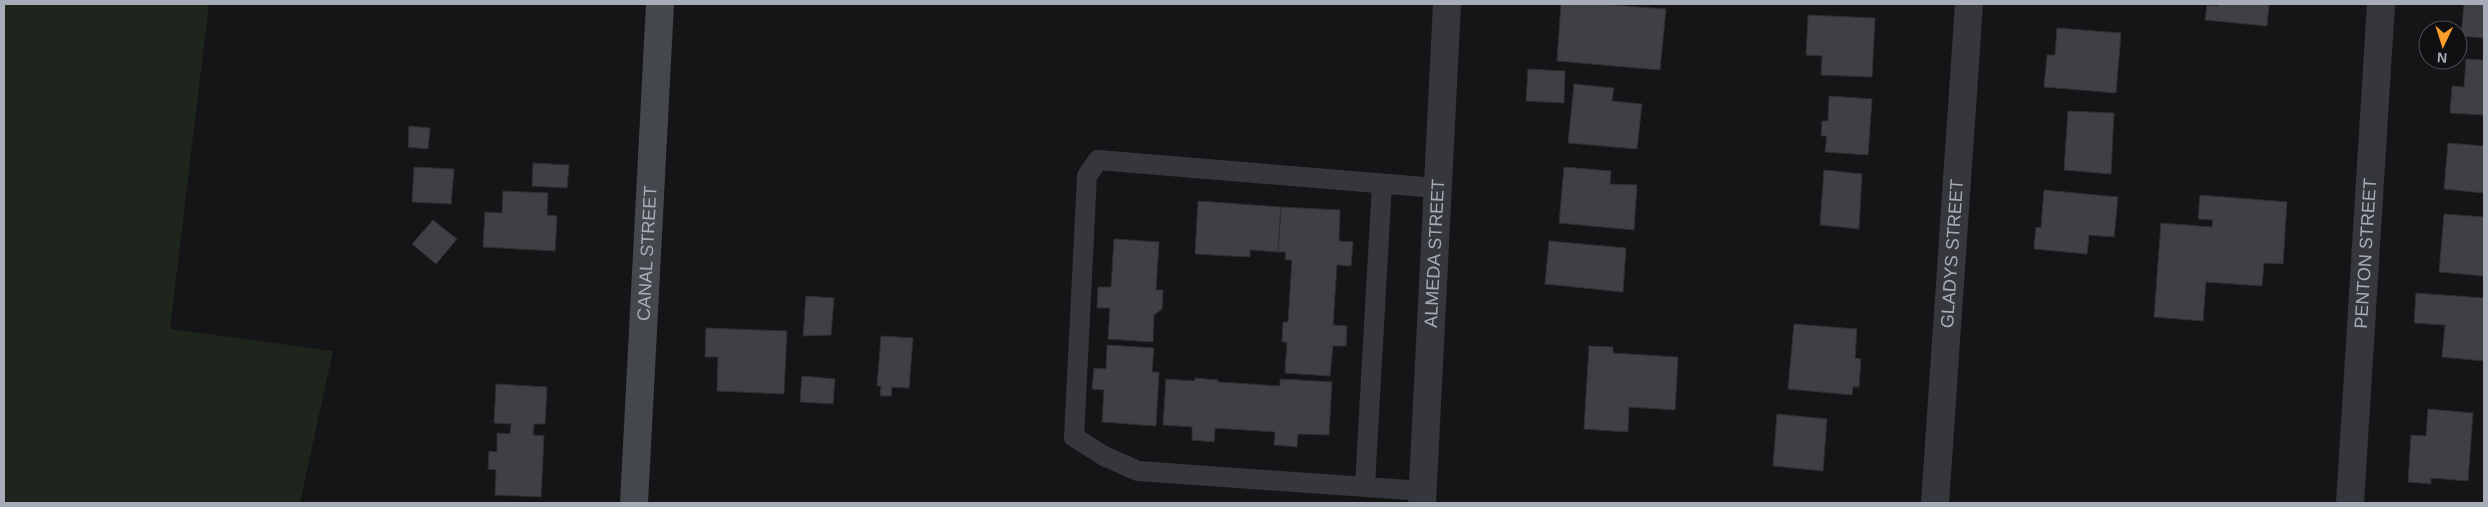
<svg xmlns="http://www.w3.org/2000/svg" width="2488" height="507" viewBox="0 0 2488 507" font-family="Arial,sans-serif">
  <rect width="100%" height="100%" fill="#151517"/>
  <path fill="#1d251d" d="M4,4H209L170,329L333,351L300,503H4Z"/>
  <path fill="#3f4044" stroke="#2f2f33" d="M1561,4H1599L1666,9L1660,70L1557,61Z
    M2218,4H2269L2267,26L2205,20L2207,5L2218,6Z
    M2464,4H2484V38L2461,36Z
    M1808,15L1875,18L1872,77L1821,75L1822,56L1806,55Z
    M2057,28L2121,33L2116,93L2044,87L2047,55H2055Z
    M2466,59L2484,60V115L2450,113L2452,86L2464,87Z
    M1528,69L1565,71L1564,103L1526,101Z
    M1574,84L1614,88L1612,101L1642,104L1637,149L1568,143Z
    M1829,96L1872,99L1868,155L1825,152L1827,136H1821L1822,121H1828Z
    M2068,111L2114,113L2111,174L2064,170Z
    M409,126L430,128L428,149L408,147Z
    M2448,143L2484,146V193L2444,189Z
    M533,163L569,165L567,188L532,186Z
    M414,167L454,169L451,204L412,202Z
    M1564,167L1611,171L1610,184L1637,185L1634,230L1559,223Z
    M1824,170L1862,174L1859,229L1820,225Z
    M2044,190L2118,197L2114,237L2089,235L2087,254L2034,249L2036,227L2041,228Z
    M503,191L548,193L547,215L557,216L555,251L483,247L485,212L502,213Z
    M2200,195L2287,202L2283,264L2264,263L2262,286L2206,282L2203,321L2154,317L2161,223L2212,227L2213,220L2198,219Z
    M1198,201L1281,207L1278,252L1250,250V257L1195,254Z
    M1281,207L1340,210L1339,241L1353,242L1351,266L1337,265L1333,325L1347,326L1346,346H1333L1330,376L1285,373L1287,342H1282L1283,322H1288L1292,260H1285L1286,252H1278Z
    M2444,214L2484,217V276L2439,272Z
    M433,220L457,239L436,264L412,244Z
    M1114,239L1159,242L1156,290H1163L1162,309L1154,315L1153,342L1108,339L1110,308H1097L1098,287H1111Z
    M1549,241L1626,248L1623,292L1545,284Z
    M2416,293L2484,298V361L2442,357L2445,325L2414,323Z
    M806,296L834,298L831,335L803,336Z
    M1794,324L1857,329L1855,358L1861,359L1859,387H1853L1852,395L1788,389Z
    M706,328L787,331L784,394L717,391L718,357H705Z
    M881,336L913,338L909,388L892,387L891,396H880L881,386H877Z
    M1107,345L1154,348L1152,372H1159L1156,426L1102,422L1104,390L1092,389L1094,368L1106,369Z
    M1589,346L1613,347V353L1678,357L1675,410L1629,407L1628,432L1584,429Z
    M802,376L835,379L833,404L800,402Z
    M1195,378L1218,380V382L1280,386V379L1332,382L1329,435L1298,434L1297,447L1274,445L1275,432L1215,428L1214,442L1192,440V427L1163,425L1166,379L1195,381Z
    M496,384L547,387L545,424H534L533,435L544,436L541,497L495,495L496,470L488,469L489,451L497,452V433L510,434L511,424L494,423Z
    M2428,409L2473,413L2468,481L2431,478V484L2408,482L2411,435L2426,436Z
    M1777,414L1827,419L1823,471L1773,466Z"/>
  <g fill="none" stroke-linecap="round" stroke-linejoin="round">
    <path stroke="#36373c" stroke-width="20" d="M1365,485L1382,184
      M1423,491L1138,471L1104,456L1074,437L1087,176L1098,160L1437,188"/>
    <g stroke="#36373c" stroke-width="28">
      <path id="s1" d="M1422,503L1447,4"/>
      <path id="s2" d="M1935,503L1969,4"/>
      <path id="s3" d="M2350,503L2381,4"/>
    </g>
    <path stroke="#44474c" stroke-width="28" id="s4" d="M634,503L660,4"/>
  </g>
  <g text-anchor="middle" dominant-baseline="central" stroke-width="4" stroke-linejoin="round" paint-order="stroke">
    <g font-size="18" fill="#a6adb8" stroke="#101012">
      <text stroke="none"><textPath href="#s1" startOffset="250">ALMEDA STREET</textPath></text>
      <text stroke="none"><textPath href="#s4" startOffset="250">CANAL STREET</textPath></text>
      <text stroke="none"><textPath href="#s2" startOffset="250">GLADYS STREET</textPath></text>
      <text stroke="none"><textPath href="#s3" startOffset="250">PENTON STREET</textPath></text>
    </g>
  </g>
  <rect width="2488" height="507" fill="none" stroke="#a6adb8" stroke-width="10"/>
  <g transform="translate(2443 45) rotate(184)"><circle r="24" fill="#101012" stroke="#4c4f54"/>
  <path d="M0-4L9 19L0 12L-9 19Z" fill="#faa02a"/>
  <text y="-8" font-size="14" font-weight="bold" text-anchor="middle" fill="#a6adb8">N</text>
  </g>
</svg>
